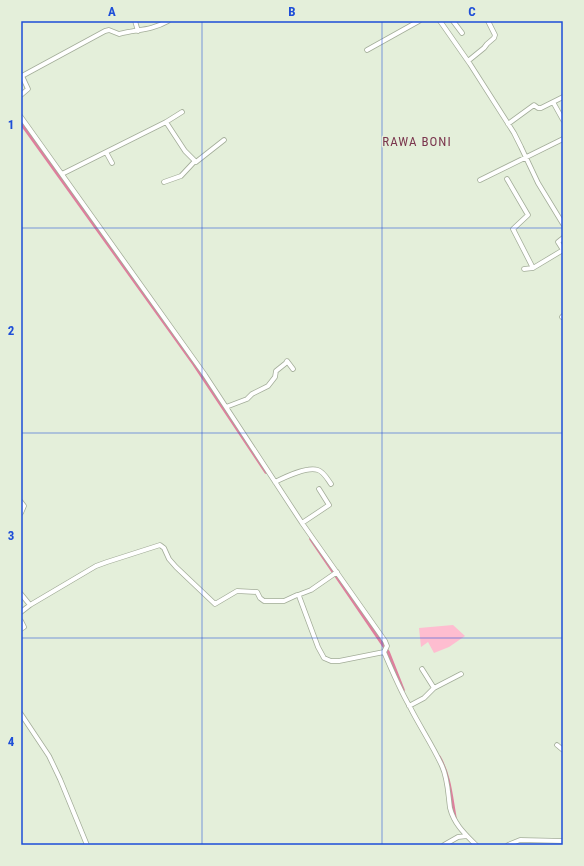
<svg xmlns="http://www.w3.org/2000/svg" width="584" height="866" viewBox="0 0 584 866" font-family="'Roboto Condensed',sans-serif">
  <rect width="100%" height="100%" fill="#e4efda"/>
  <path fill="#febdd0" d="M453,625L465,636L449,647L434,653L428,642L421,647L419,628Z"/>
  <g fill="none" stroke-linecap="round" stroke-linejoin="round">
    <path stroke="#de7f9d" stroke-width="3.5" d="M21,123L194,364L266,472
      M311,539L388,652L403,690
      M439,757C450,776 451,797 455,818"/>
    <defs>
      <path id="minor" d="M135,21L138,31
        M440,21L470,64L514,133L521,147L538,183L563,224
        M453,21L462,33
        M367,50L419,21
        M468,61L484,48L487,44L494,38L495,35L488,21
        M21,95L28,89L22,76L105,31L109,30L119,34C137,29 150,31 168,21
        M553,102L563,120
        M21,117L205,375L302,523L385,641L387,646L384,652C392,671 400,690 410,707C420,727 433,746 442,766C448,779 448,794 450,808C454,824 465,834 476,845
        M166,122L185,151L196,162L224,140
        M508,124L534,105L538,108H541L563,97
        M106,152L112,163
        M62,174L166,122L182,112
        M507,179L528,215L513,229L533,268
        M480,180L563,139
        M164,182L181,176L195,161
        M563,250L558,242L563,238
        M524,269L533,268L563,250
        M562,317L563,316
        M226,407L247,399L252,394L268,386L275,377L276,371L286,363L287,361L293,369
        M275,482C285,477 307,466 318,470C324,472 328,480 331,484
        M21,502L24,506L21,513
        M302,523L329,505L319,489
        M21,594L30,605
        M298,595L311,590L337,572
        M21,612L30,605L96,566L107,562L160,545L164,548L169,559L176,567L215,604L237,591L257,592L260,598L264,601H284L297,595L299,596L318,647L324,658L331,661H339L384,652
        M21,621L24,627L21,629
        M422,669L434,688
        M409,706L424,698L434,688L461,674
        M21,714L49,756L60,779L87,845
        M557,745L563,750
        M444,845L458,837L467,836
        M508,845L520,840L563,841"/>
    </defs>
    <use href="#minor" stroke="#a3ad99" stroke-width="5.5"/>
    <use href="#minor" stroke="#fff" stroke-width="4"/>
  </g>
  <path fill="none" stroke="#1d4ed8" stroke-width="1" stroke-opacity="0.55" d="M202,21V845M382,21V845M21,228H563M21,433H563M21,638H563"/>
  <g text-anchor="middle" dominant-baseline="central" stroke-width="3" stroke-linejoin="round" paint-order="stroke">
    <g font-size="13" letter-spacing="1" fill="#7a354d" stroke="#e4efda">
      <text x="417" y="141">RAWA BONI</text>
    </g>
  </g>
  <rect width="584" height="866" fill="none" stroke="#e4efda" stroke-width="44"/>
  <rect x="22" y="22" width="540" height="822" fill="none" stroke="#1d4ed8" stroke-width="1.5"/>
  <g font-size="13" text-anchor="middle" font-weight="bold" fill="#1d4ed8">
    <text x="112" y="16">A</text>
    <text x="292" y="16">B</text>
    <text x="472" y="16">C</text>
    <text x="11" y="129">1</text>
    <text x="11" y="335">2</text>
    <text x="11" y="540">3</text>
    <text x="11" y="746">4</text>
  </g>
</svg>
